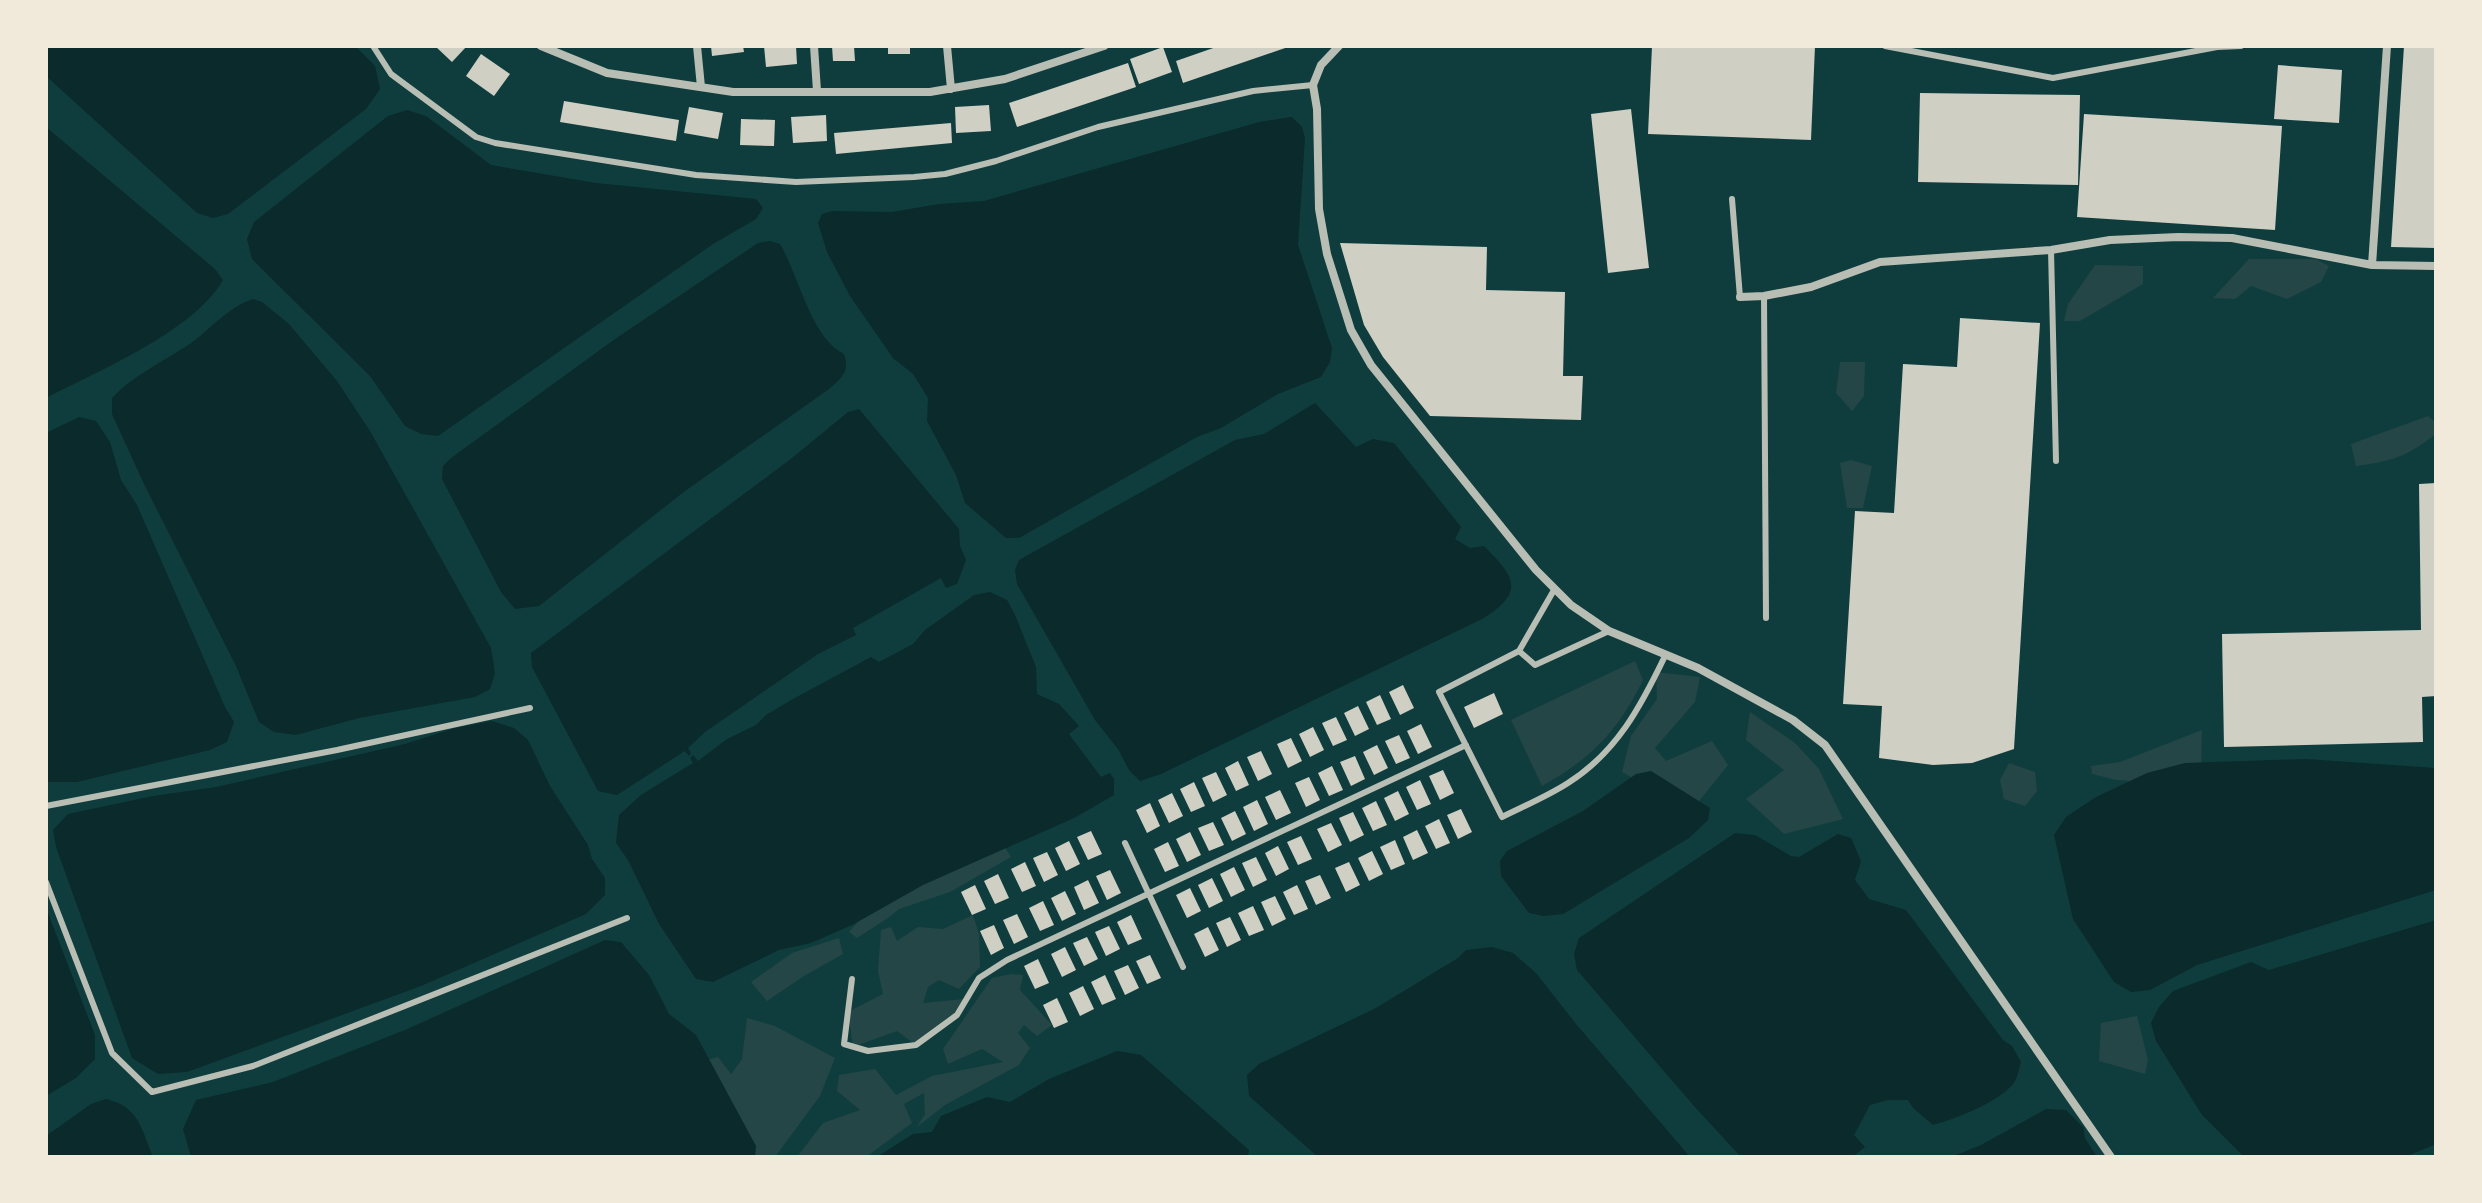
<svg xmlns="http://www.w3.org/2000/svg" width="2482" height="1203" viewBox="0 0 2482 1203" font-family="'Golos Text',sans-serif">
  <rect width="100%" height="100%" fill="#0f3d3e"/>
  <path fill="#244646" d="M2249,259H2316L2329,266L2321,282L2287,299L2251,286L2235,299L2213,298Z
    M2095,265L2143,266V284L2080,321H2064L2068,304Z
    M1840,362H1865L1864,396L1852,411L1836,393Z
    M2428,416L2436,423V434C2406,457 2393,461 2356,466L2351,444Z
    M1851,460L1872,466L1863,508H1847L1840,463Z
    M1635,661L1643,680C1618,731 1592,758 1542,786L1511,720Z
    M1656,672L1700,677L1695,702L1655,748L1666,761L1712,741L1728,765L1692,810L1622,772L1631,736L1657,699Z
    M1750,712L1795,743L1819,769L1843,819L1784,834L1746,799L1784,770L1746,740Z
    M2202,730L2201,770L2161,783L2116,780L2092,774L2091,766L2120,762Z
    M2009,763L2035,772L2037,791L2025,806L2004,799L2000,780Z
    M1002,843L1011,857L950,892L899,909L888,918L857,938L849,932L871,907Z
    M973,915L979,934L980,967L959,989L939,980L928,987L923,1003L964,999L949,1021L916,1045L897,1031L853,1047L848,1012L883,994L878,971L881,930L891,927L897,941L918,927L943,929Z
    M839,938L843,954L804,976L767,1001L751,982L792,953Z
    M1012,974L1023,975L1020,990L1052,1025L1037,1036L1024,1025L1018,1033L1030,1048L1019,1065L945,1105L917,1127L925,1114L924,1093L904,1104L912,1123L866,1157H797L823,1123L860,1110L837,1091L839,1075L875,1069L896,1095L932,1076L1003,1062L982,1049L948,1064L943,1049L992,978Z
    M2137,1016L2148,1060L2145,1074L2099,1061L2101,1023Z
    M747,1018L775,1026L835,1058L820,1096L775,1157H740L701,1062L718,1057L731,1074L742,1059Z"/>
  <path fill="#0a2a2b" d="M46,46H355L375,66L380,89L366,109L228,214L213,218L197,213L46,76Z
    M407,110L426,116L491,165L596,183L756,199L763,208L756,219L713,244L438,436L421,434L405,426L370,376L252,259L247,239L254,222L388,116Z
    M1292,117L1302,127L1305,138L1298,245L1332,348L1330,362L1321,377L1278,394L1221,428L1197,437L1019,538H1006L965,503L956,475L927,421L928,398L913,374L893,358L850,296L827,252L818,223L822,214L832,211L892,212L939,204L984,201L1259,122Z
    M46,127L215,269L223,280C194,331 98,371 46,398Z
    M770,241L780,244C799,276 811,338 844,354C850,371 842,378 829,389L685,491L539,606L515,609L501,592L442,479L443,466L451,458L615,339L758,243Z
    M253,299L262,302L289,324L337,381L370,431L491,648L495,673L490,689L475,697L359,718L296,735L274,732L259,722L236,666L144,484L112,414V398C136,373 162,363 191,343C212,328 227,308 253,299Z
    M1315,403L1356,447L1373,439L1394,443L1461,527L1455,539L1470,548L1484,546C1516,578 1525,592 1482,619L1161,774L1140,781L1129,770L1118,749L1095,720L1017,584L1015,570L1019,560L1235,440L1264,434Z
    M859,409L959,529L960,546L966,560L957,584L946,588L941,578L853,628L856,635L818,654L705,732L688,748L691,753L689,756L685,751L617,795L598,791L532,667L531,653L792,458L848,412Z
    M79,417L96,421L110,442L121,480L137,505L225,707L234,722L227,742L210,750L77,782H46V433Z
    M990,592L1007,600L1015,615L1036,667L1037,694L1059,704L1079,726L1069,734L1101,777L1110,773L1114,779V795L1074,818L923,885L854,924L811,943L779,950L713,982L696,979L659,924L628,860L616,843L619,815L641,795L693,763L690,758L693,755L698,761L727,739L756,725L766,715L793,699L871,657L879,662L913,644L925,630L974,595Z
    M492,721L514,728L528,740L550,786L588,845L592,859L605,878V895L586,914L421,986L187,1072L158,1074L132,1058L56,847L53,830L68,814L153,796L216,787L405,744L455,728Z
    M2306,759L2436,768V890L2197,965L2150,990L2131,992L2114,982L2073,919L2054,835L2066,817L2096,797L2147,773L2185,763Z
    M1651,771L1710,808L1708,820L1689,838L1563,914L1543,916L1529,913L1501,876L1500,861L1507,851L1583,811L1636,774Z
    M1735,833L1755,835L1791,856L1799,857L1838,834L1851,838L1861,861L1855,880L1869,899L1906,910L2003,1040L2012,1046L2021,1062C2019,1068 2018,1076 2015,1081C2001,1102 1957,1118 1933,1125L1913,1108L1908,1100H1888L1870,1105L1854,1135L1865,1147L1852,1157H1741L1694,1106L1577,970L1574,954L1579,938Z
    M46,908L95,1035V1059L76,1078L46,1096Z
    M2436,920V1144L2405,1157H2244L2202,1115L2156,1041L2151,1023L2159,1007L2173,991L2251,962L2269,970Z
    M605,940L621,942L649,975L669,1014L696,1035L756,1146L755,1157H191L183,1129L196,1100L273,1082L405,1030Z
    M1492,947L1513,953L1536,973L1576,1024L1690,1157H1318L1249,1096L1247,1075L1259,1064L1376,1008L1458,958L1466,950Z
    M1117,1051L1141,1055L1249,1150L1248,1157H877L913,1134L932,1132L941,1116L987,1097L1010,1102L1049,1079Z
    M106,1099C139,1107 141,1128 153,1157H46V1136L91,1104Z
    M2046,1109L2066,1110L2083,1127L2085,1138L2097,1157H1951L1981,1145Z"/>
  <path fill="#cfcfc3" d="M435,46H467L452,62Z
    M711,46H743L744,52L712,56Z
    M764,46H796L797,64L766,67Z
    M832,46H854L855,61H833Z
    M888,46H910V54H888Z
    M1219,46H1291L1183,83L1176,61Z
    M1652,46H1815L1811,140L1648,134Z
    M2404,46H2436V248L2391,247Z
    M1163,47L1172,72L1139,84L1130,59Z
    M481,54L510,74L494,96L466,76Z
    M1128,63L1136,87L1017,127L1009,103Z
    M2278,65L2342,70L2339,123L2274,119Z
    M1920,93L2080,95L2078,185L1918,182Z
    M564,101L679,120L676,141L560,122Z
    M989,105L991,131L956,133L955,107Z
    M689,107L723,113L718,139L684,133Z
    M1631,109L1649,268L1608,273L1591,114Z
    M2084,114L2282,126L2275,230L2077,217Z
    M826,115L827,141L793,143L791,117Z
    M741,119L775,120L774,146L740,145Z
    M951,123L952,143L836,154L834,133Z
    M1340,243L1487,247L1486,290L1565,292L1563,376H1583L1581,420L1430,416L1383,357L1364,325Z
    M1960,318L2040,323L2014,749L1972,763L1933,765L1879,758L1882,706L1843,704L1855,511L1894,513L1903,364L1957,367Z
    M2436,483V696L2422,697L2423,742L2224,747L2222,634L2421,630L2419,484Z
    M1403,685L1414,708L1400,715L1389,692Z
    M1494,693L1503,714L1474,728L1464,707Z
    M1380,695L1391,719L1377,725L1366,702Z
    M1358,706L1369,729L1355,736L1344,713Z
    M1336,717L1347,740L1333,746L1322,723Z
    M1421,724L1432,747L1418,754L1407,731Z
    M1313,727L1324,750L1310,757L1299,734Z
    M1399,735L1410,758L1396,764L1385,741Z
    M1291,738L1302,761L1288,768L1277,744Z
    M1377,745L1388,768L1374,775L1363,752Z
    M1261,751L1272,774L1258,781L1247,757Z
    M1355,756L1365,779L1351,786L1340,762Z
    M1238,761L1249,785L1236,791L1225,768Z
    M1332,766L1343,790L1329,796L1318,773Z
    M1443,770L1454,793L1440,800L1429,776Z
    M1216,772L1227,795L1213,802L1202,778Z
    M1309,777L1320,800L1306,807L1295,783Z
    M1420,780L1431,804L1417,810L1406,787Z
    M1194,782L1205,806L1191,812L1180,789Z
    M1280,790L1291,813L1276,820L1265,797Z
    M1398,791L1409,814L1395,821L1384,798Z
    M1172,793L1183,816L1169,823L1158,800Z
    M1257,800L1268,824L1254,831L1243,807Z
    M1376,801L1387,825L1373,831L1362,808Z
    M1150,803L1160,826L1147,833L1136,810Z
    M1461,809L1472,832L1458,839L1447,815Z
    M1235,811L1246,834L1232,841L1221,818Z
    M1353,812L1364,835L1350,842L1339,818Z
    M1439,819L1450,843L1436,849L1425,826Z
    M1213,822L1224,845L1209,851L1198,828Z
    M1331,823L1342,845L1328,852L1317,829Z
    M1417,830L1428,853L1413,860L1403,837Z
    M1091,831L1102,854L1088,860L1077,837Z
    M1190,832L1201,855L1187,862L1176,839Z
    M1301,836L1312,859L1298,865L1287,842Z
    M1395,840L1405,864L1391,870L1380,847Z
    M1069,841L1080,864L1066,871L1055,848Z
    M1168,842L1179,866L1165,872L1154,849Z
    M1278,846L1289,869L1276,876L1265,853Z
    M1372,851L1383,874L1369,881L1358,858Z
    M1047,852L1058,875L1044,882L1033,858Z
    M1256,857L1267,880L1253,887L1242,863Z
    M1025,862L1036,886L1022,892L1011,869Z
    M1349,862L1360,885L1346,892L1335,868Z
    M1234,867L1245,890L1231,897L1220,874Z
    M1110,870L1121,893L1107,900L1096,876Z
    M998,874L1009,898L995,904L984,881Z
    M1320,875L1331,898L1316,905L1305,881Z
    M1212,878L1223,901L1209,908L1198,885Z
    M1088,880L1099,903L1084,910L1074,887Z
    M975,885L986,909L972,915L961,892Z
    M1297,885L1308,909L1294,915L1283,892Z
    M1190,888L1201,911L1187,918L1176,895Z
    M1065,891L1076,914L1062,921L1051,898Z
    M1275,896L1286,919L1272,926L1261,902Z
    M1043,901L1054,925L1040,931L1029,908Z
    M1253,906L1264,930L1249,936L1238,913Z
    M1017,914L1028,937L1014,944L1003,920Z
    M1131,915L1142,939L1128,945L1117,922Z
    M1230,917L1241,940L1227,947L1216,923Z
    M994,925L1004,948L991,955L980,931Z
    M1109,926L1120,949L1106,956L1095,932Z
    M1208,927L1219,950L1205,957L1194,934Z
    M1087,937L1098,959L1084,966L1073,943Z
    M1065,947L1076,970L1062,977L1051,954Z
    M1150,955L1161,978L1147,984L1136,961Z
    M1038,959L1049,983L1035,989L1024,966Z
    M1128,965L1139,988L1125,995L1114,971Z
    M1105,975L1116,999L1102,1005L1091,982Z
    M1083,986L1094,1009L1080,1016L1069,993Z
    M1057,998L1068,1022L1054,1028L1043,1005Z"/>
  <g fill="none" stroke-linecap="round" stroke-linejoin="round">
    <path stroke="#b8beb3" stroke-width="6" d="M373,46L391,74L476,137L495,143L696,175L796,182L914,177L945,174L996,161L1098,127L1253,91L1313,85
      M1885,46L2053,78L2217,47L2241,46
      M1732,199L1740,297
      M2051,250L2056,461
      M1764,296L1766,618
      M1554,590L1519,651L1439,692L1502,817C1524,806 1548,796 1568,783C1617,752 1641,706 1665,656
      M1519,651L1535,665L1609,631
      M46,806L337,750L530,708
      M1125,843L1183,967
      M46,882L112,1053L152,1092L253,1066L627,918
      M852,979L844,1044L868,1051L916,1045L957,1015L979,978L1007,960L1466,745"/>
    <path stroke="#b8beb3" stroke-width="8" d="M541,46L607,73L733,92H930L1005,79L1104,46
      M697,46L701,87
      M814,46L817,91
      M947,46L951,89
      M1339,46L1321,65L1313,85L1317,109L1319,209L1327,254L1351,330L1371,365L1536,570L1571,605L1609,631L1698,668L1793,720L1825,745L2111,1157
      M2372,265L2387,46
      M1740,297L1764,296L1811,287L1880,262L2051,250L2110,240L2178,237L2232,238L2372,265L2436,266"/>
  </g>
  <rect width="2482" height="1203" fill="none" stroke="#f1e9da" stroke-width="96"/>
</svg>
